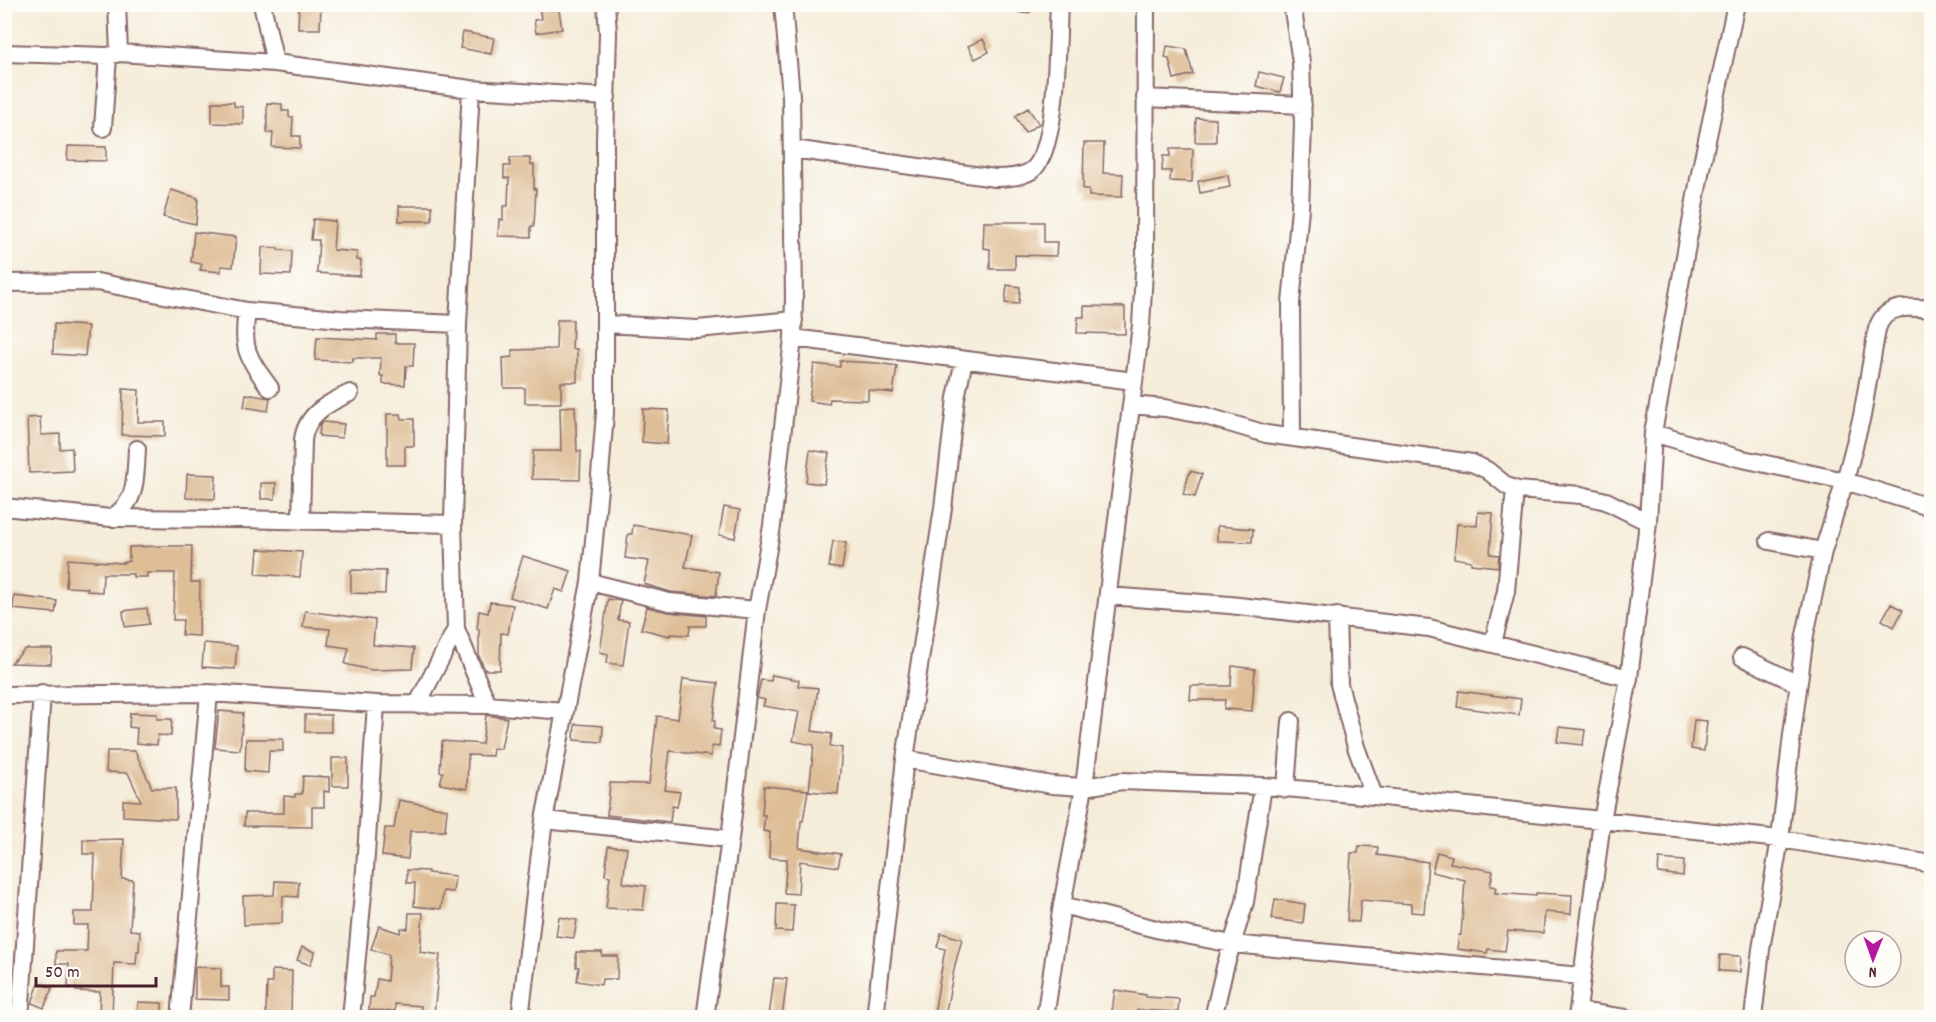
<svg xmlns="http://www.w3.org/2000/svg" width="1936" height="1022" viewBox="0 0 1936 1022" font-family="Dekko,sans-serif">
  <rect width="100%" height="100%" fill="#fdfcf7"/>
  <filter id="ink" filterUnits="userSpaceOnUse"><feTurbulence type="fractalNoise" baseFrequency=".0167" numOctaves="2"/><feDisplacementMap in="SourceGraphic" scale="12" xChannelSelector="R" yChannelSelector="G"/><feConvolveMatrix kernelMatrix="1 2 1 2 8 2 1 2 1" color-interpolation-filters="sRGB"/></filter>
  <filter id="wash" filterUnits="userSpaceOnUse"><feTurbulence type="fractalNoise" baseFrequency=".008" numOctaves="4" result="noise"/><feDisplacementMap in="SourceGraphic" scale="24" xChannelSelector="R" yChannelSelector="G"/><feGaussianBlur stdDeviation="1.35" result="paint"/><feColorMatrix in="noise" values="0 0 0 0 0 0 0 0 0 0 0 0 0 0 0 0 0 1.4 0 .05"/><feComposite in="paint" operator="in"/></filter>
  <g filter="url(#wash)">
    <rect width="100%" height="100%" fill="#f5ecd9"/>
    <g id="blocks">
      <path fill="#debe97" d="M299,4H321L320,29H298Z
        M539,4H558L562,29L536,33L534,20L541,19Z
        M463,32L494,38L491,54L460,48Z
        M983,39L989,52L975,59L968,46Z
        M1167,46L1186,49L1193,74L1174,79L1169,59L1165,58Z
        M1259,72L1284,78L1280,92L1256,86Z
        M212,102H234V106L243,107V124L212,123Z
        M267,103L282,104V111H289V117H293L292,136H300V148L272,147L273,133H267Z
        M1028,108L1039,124L1025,133L1015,116Z
        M1196,118L1216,119V142H1195Z
        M1084,143H1104L1103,173L1123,174L1122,197L1089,196V189H1083Z
        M68,146L106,147V161L67,160Z
        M1170,149H1193L1192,182L1170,181L1171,171H1162L1163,156H1170Z
        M510,158H530V164L534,165V189H536L534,226H531V237L498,236L499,219L503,220V206H508L509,178H504V166H510Z
        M1228,175L1230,187L1200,193L1198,181Z
        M171,190L198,198L196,224L163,217Z
        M399,206H432V221H399Z
        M313,219L335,221L333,250L357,252V260H361L360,276L317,273L319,240H311Z
        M984,222H1044V242H1057L1056,256L1015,255V269H990V249L983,248Z
        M194,232L236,237L233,267L221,266V272L200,270L202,264L191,262Z
        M262,247L278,248V250L292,251L291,275L261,274Z
        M1007,285L1020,287L1019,304L1005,303Z
        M1084,306L1125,307V334L1077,333L1078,317H1084Z
        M557,320H573L572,349H577V382H561V403H525V388H504L503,358L512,357V350L556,349Z
        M54,324L88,326L85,356L53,354Z
        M377,334H395V343H414L413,366H406L405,385L383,384V376H380L381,358H353V362L315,360L317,337L377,340Z
        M840,361L877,363L897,366L893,393L868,390V400L830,399L829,404L809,401L814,364L840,367Z
        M123,389L139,390L138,422H165V436L122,435Z
        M246,394L270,398L268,411L244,407Z
        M575,406L577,451H581L580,480L532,479L533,451H561L560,407Z
        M643,409L669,410L667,444L642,442Z
        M387,414H401L402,419H414V446H405V465H387Z
        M40,417L41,435L60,434V449L72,448L73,471L29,473L27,418Z
        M323,422L344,424L342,438L319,436L320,425Z
        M810,450L829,453L824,484L806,482Z
        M1190,471L1202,474L1195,497L1183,494Z
        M187,474L216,475L215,499L186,498Z
        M261,483H276L275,499H261Z
        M724,507L740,510L735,538L719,535Z
        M1478,512L1493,513L1490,554L1499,555L1498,567L1471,564V561L1454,558L1457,524L1477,526Z
        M633,525L692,535L685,567L719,572L716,596L671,592L644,584L649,561L625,558L628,534H632Z
        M1217,526L1253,529L1252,542L1217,541Z
        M833,541L846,543L842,569L829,567Z
        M163,546H192L191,582H200L199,636L182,635L183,620H173L175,573H147V577H133V574H103L102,592L87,591L88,588L66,587L68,559L123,563L129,561V547Z
        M258,549L302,552L300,577L256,574Z
        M523,556L571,571L564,592L555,589L548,609L510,597Z
        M351,570L386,571L385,594L351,593Z
        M14,596L57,601L55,613L13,609Z
        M608,599L621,601L618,620L629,621L623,665L607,663L608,654L600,652Z
        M490,602L513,605L508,634L501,633L500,670H485L479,656V629H477L479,611L488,613Z
        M1891,604L1903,610L1894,627L1882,620Z
        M647,607L668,612L706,616V626H690L689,635L670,634V636L641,629Z
        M147,608L149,624L125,627L123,611Z
        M305,611L375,620L373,645L414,648L412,669L371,670L345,664L349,648L328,645L330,629L303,627Z
        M204,643L237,646L235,669L202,667Z
        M25,649H52L51,664L11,663Z
        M1232,666L1255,669L1252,711L1224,709L1225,700H1190L1191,686H1231Z
        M772,675L799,680L798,686L818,688L812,731L832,734L830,746L842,748L838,794L809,791L814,745L793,741L799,712L763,706L765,700L757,698L761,680L771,681Z
        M683,679L718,683L713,721H715L714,729L721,730L719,747L712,746L711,756L670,751L665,790L680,792L677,807L672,806L670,822L607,815L610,783L649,784L657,716L678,719Z
        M1459,691L1521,699L1519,715L1457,707Z
        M219,711L243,713L240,750L215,748Z
        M130,713L157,714V719H172L171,736L158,735L157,745L136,743L137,728L129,727Z
        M305,715H331V732H305Z
        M486,715L507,718L501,749L493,748L492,756L468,755L467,789L440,784L443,772H440L442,741L482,744Z
        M1694,720L1707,721L1704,751L1691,749Z
        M575,724L603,726L602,742L574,740Z
        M1559,727L1585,730L1583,745L1557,742Z
        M246,739H283V751H269L268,773L245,771Z
        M107,751H135L152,788H176V819L123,816V800L141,801L128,773L106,772Z
        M332,758H348V786H332Z
        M303,776L329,777V792L324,791V807H312V827L244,826L245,813H284V796L295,797V794H302Z
        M764,786L808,790L803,821H801L799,848L841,854L838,867L800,861L798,894L784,893L787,859L769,858L770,832L763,831L765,815H762Z
        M399,800L447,809L445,831H410L408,859L382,856L385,828H394Z
        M124,839L122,879L133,880L130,930L140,931L139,951H137L136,964L114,963L112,1017H99L100,992L76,991V988L68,987L69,964H56V951H87L88,925H74V912H93L95,854H83V840Z
        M608,846L627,848L623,883L646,886L643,910L606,908L610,876L605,875Z
        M1359,846L1378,847L1377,855L1428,862L1424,913L1411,912V904L1361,900L1359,922L1347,921L1351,853H1358Z
        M1437,852L1452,856L1450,863L1493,871L1490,886L1496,887L1495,893L1536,896V893L1572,895L1571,914L1545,912L1543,933L1508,931L1505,951L1488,949L1487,953L1457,949L1459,935H1461L1465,880L1432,872Z
        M1659,859L1684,861L1683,876L1658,873Z
        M407,870L428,871V873L455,876L453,892L443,891L441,909L414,906L415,883H407Z
        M275,881L299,882L298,897L283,896L282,923L244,925L243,896L274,895Z
        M1275,899L1305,904L1303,923L1272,919Z
        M777,904L794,905L792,932L776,931Z
        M409,913H423L420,952L440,955L434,1014H421V1006L395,1004V1011L369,1010L370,997H374L377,979L387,981L389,955L371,949L379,926L400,933L401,928L408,929Z
        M559,917L577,920L574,938L556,936Z
        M941,933L962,939L955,965L945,1016L934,1014L945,949L937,947Z
        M302,947L315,952L310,965L297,960Z
        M576,952H602V956H618L617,979H602L601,985L577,981L579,967H576Z
        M1720,955L1741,956L1740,972L1719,971Z
        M195,967L221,968V987H229V1000L195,999Z
        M272,970L292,971L291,1014H266L267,983H272Z
        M774,978L787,979L782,1017H769Z
        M39,983L52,988L44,1008L32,1003Z
        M1115,990L1146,995V997L1179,999L1178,1012L1137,1010V1017H1111Z
        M138,1002L162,1003V1017H137Z"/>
    </g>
  </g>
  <g filter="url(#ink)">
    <use href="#blocks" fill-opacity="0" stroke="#866768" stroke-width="1.5"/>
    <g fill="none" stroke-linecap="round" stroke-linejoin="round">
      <defs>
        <path id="street" d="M117,4L119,53
          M262,4L275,63
          M1023,4H1026
          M4,53L108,56L119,53L275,63L471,89L607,97
          M471,89L458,324L453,524L456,629L488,705
          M1145,98L1303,105
          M103,128L108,56
          M793,149L995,178C1006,178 1021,177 1031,171C1059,152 1057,37 1059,4
          M4,283L97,282L247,311L341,319L458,324
          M247,311C241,349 248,358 270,388
          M605,324L697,329L794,320
          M793,338L1134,381
          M1131,405L1165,408L1202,415L1266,434L1472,463L1487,470L1507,486L1517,490L1581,495L1606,501L1648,522
          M1653,433L1738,458L1845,481L1932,508
          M1292,437L1291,303L1300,209L1303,125L1301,62L1292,4
          M4,507L111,518L240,519L453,524
          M111,518C138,502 135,478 137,449
          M301,521L303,440C306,414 328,403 350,393
          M1769,541L1823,551
          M590,582L669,602L757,610
          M1108,596L1230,605L1429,628L1629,678
          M1337,616L1339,684L1356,747L1374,796
          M1493,643L1506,591L1515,489
          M1742,657L1798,684
          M4,695L209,693L376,704L488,705L565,711
          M417,705L456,629
          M905,759L1052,785L1084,787L1122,781L1200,784L1263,786L1374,796L1780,839L1932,864
          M1286,789L1291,721
          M544,820L730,839
          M1062,905L1160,930L1232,944L1581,976
          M1578,1011L1626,1018
          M20,1018L42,693
          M180,1018L209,693
          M351,1018L364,884L376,704
          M520,1018L544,820L590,582L599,488L605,413V140L608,33L606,4
          M705,1018L730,839L757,610L772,526L793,338L794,297L791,96L783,4
          M875,1018L905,759L943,508L956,398L964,360
          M1045,1018L1062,905L1084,787L1141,325L1145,254L1146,4
          M1213,1018L1225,967L1245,902L1263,786
          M1577,1018L1602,820L1629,678L1648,522L1653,433L1701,168L1736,4
          M1753,1018L1761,949L1780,839L1792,735L1805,635L1823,551L1845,481L1862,416L1877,329C1885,303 1909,307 1932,309"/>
      </defs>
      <use href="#street" stroke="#866768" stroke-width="20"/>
      <use href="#street" stroke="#fff" stroke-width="16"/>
    </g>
  </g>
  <rect width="1936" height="1022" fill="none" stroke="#fdfcf7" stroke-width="24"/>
  <g transform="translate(1873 959) rotate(181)"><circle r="28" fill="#fdfcf7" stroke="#b5a4a5" stroke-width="1.5"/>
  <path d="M0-4.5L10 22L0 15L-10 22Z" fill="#b5179e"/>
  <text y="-9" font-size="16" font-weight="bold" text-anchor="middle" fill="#4a1f2b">N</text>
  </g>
  <path d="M36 977v9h120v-9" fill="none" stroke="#4a1f2b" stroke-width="3"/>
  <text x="45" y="977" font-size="18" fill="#4a1f2b" stroke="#fdfcf7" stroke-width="4.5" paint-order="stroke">50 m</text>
</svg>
